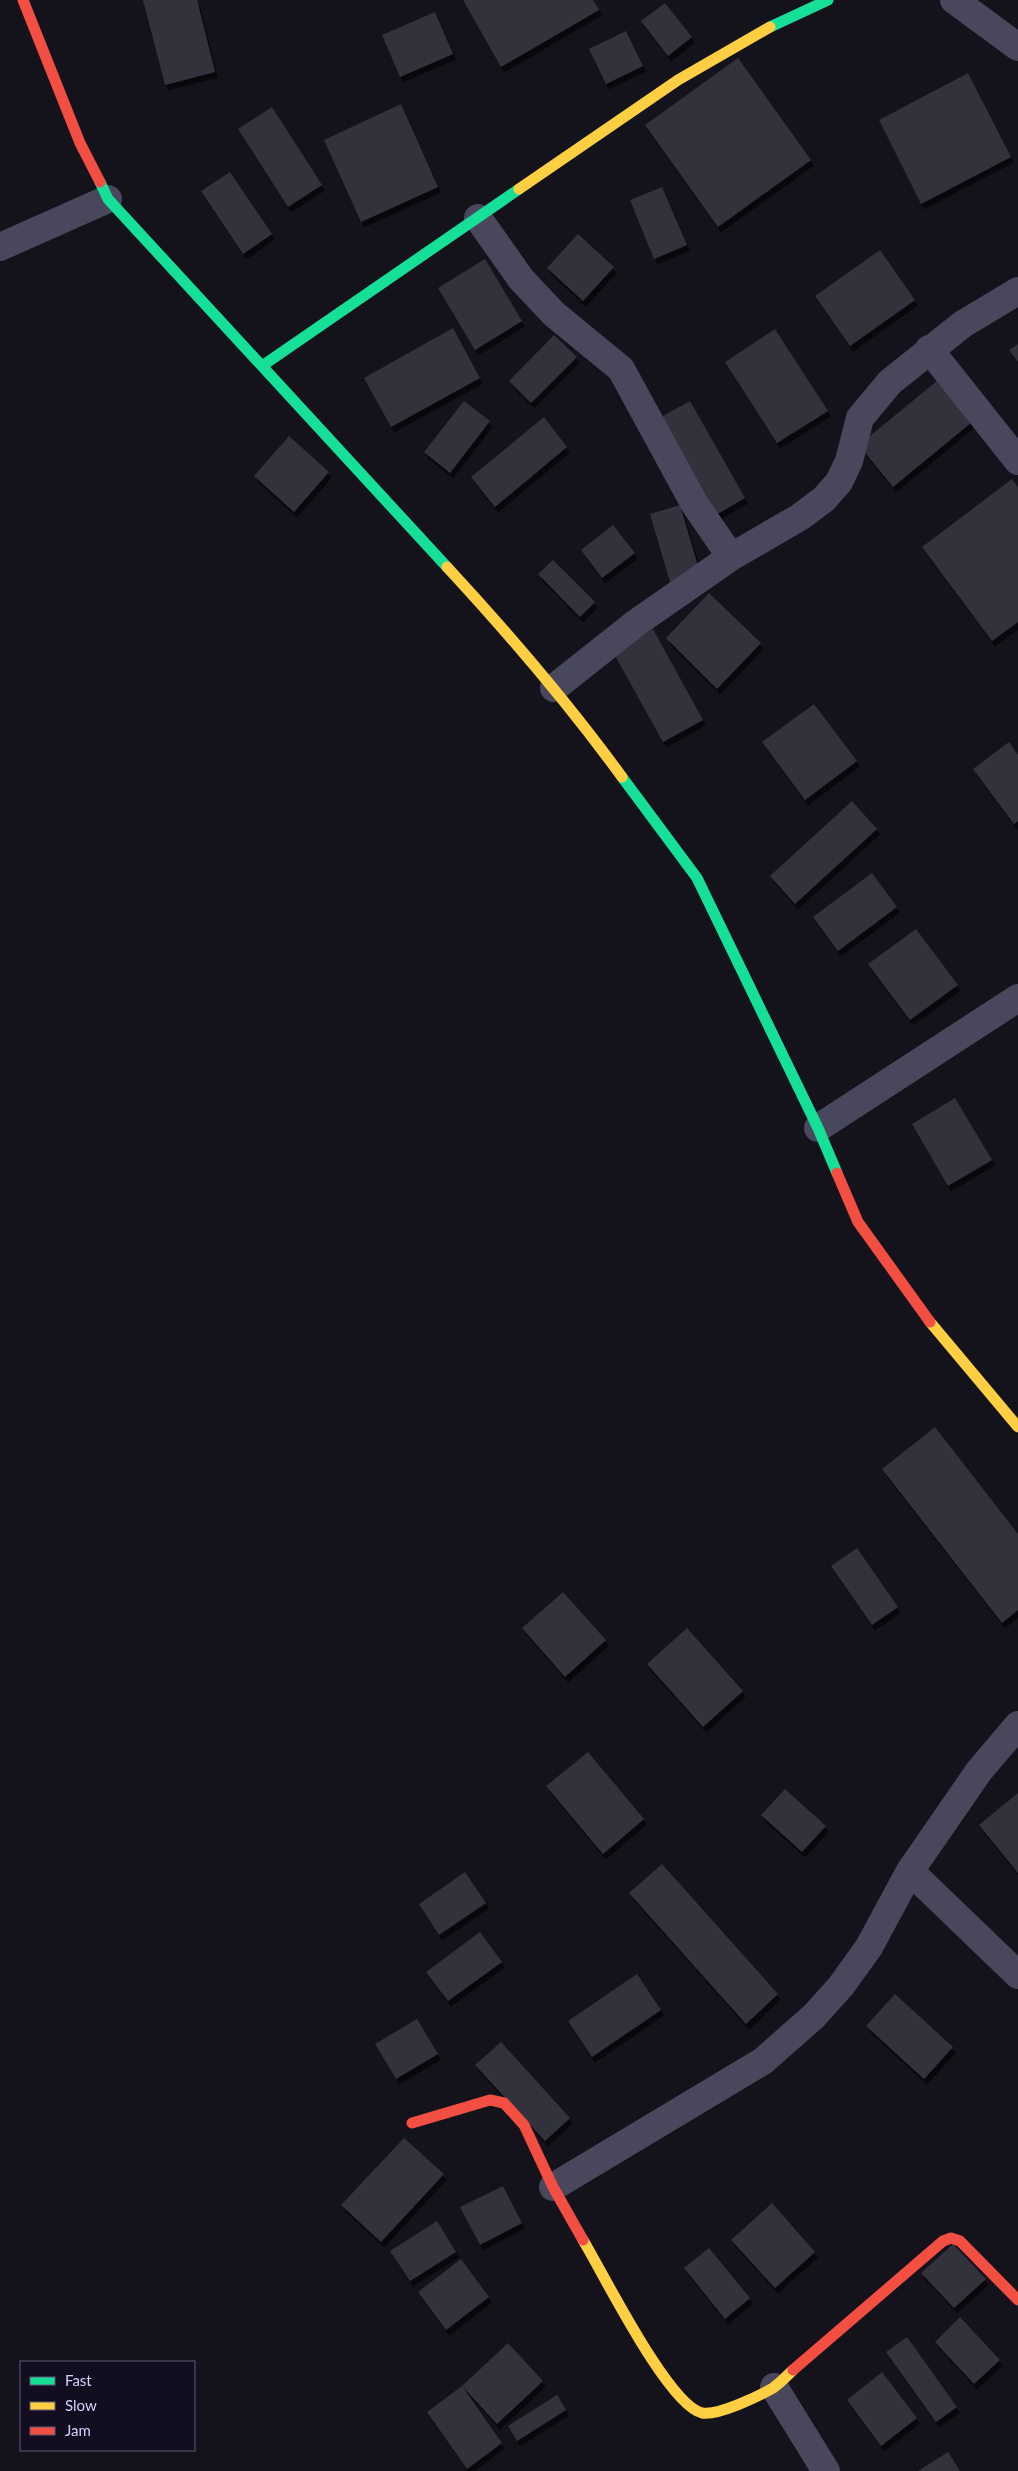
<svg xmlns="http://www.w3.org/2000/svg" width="1018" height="2471" viewBox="0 0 1018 2471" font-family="Lato,sans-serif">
  <defs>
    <filter id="shadow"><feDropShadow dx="3" dy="5.5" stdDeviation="0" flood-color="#0009"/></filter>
  </defs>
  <rect width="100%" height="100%" fill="#14121b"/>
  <path fill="#32303d" filter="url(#shadow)" d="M143,0H197L215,72L165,85Z
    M463,0H593L599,10L501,67Z
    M665,3L692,37L668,56L641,21Z
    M435,12L453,54L400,77L382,35Z
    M626,31L643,66L606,84L589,49Z
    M738,58L811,160L718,227L645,125Z
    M968,73L1011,157L921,204L879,120Z
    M401,104L438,187L361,222L324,140Z
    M272,107L322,185L288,207L238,129Z
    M230,172L272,234L243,254L201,191Z
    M662,187L687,245L654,259L630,200Z
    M578,234L614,267L583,301L547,268Z
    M880,250L915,300L850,346L815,296Z
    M485,259L522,321L475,350L438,288Z
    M453,328L480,378L391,427L364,378Z
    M775,329L828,411L777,443L725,362Z
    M554,335L577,357L531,403L509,381Z
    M1018,344V362L1009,350Z
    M938,380L972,422L893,487L859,445Z
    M464,401L490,421L450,473L424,452Z
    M690,401L745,498L714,516L659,418Z
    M544,417L567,447L495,507L471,477Z
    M289,436L329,472L294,512L254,476Z
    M1012,479L1018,487V622L992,641L922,547Z
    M680,505L700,573L670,582L650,514Z
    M613,525L635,553L602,578L581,550Z
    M553,560L595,602L580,617L538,574Z
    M709,593L761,643L717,689L666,638Z
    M653,629L703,720L663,742L613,652Z
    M814,704L857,761L805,800L762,742Z
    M1009,742L1018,755V821L1014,824L973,769Z
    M852,801L877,829L795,904L770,876Z
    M872,873L897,907L838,951L813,917Z
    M916,929L958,985L910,1020L868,964Z
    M955,1098L992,1160L948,1186L912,1124Z
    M935,1427L1018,1534V1610L1002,1623L882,1469Z
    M857,1548L898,1607L872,1625L831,1566Z
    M563,1592L606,1640L565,1677L522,1628Z
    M687,1628L743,1691L703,1727L647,1664Z
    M588,1752L644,1819L603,1854L546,1786Z
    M785,1789L826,1826L802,1852L761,1815Z
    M1018,1793V1873L979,1825Z
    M662,1864L778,1994L746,2024L629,1893Z
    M465,1872L486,1903L439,1935L419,1904Z
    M480,1932L502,1962L448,2001L426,1972Z
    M637,1974L661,2010L592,2057L568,2021Z
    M895,1994L953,2047L924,2079L866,2026Z
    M417,2019L438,2054L396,2079L375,2044Z
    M501,2042L570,2118L545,2141L475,2065Z
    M404,2138L444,2174L381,2242L341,2205Z
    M503,2186L522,2223L480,2245L460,2207Z
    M772,2203L815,2252L775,2288L731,2240Z
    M437,2221L456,2252L410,2281L390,2251Z
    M953,2244L986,2279L954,2308L921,2273Z
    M709,2248L750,2298L725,2319L684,2268Z
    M461,2259L489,2297L446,2330L418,2292Z
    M960,2317L1000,2360L974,2384L935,2342Z
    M907,2337L957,2407L936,2422L886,2352Z
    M508,2343L543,2381L497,2424L462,2386Z
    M882,2372L917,2418L881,2446L847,2400Z
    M462,2386L502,2443L467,2469L427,2412Z
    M557,2395L566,2410L517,2441L508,2426Z
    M948,2452L960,2471H918Z"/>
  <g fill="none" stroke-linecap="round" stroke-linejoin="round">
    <path stroke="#49475c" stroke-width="28" d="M954,0L1018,47
      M478,218L521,279L554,314L621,369L694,503L731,557
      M0,247L108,199
      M929,349L1018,461
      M554,688L636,623L731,557L800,517L824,499L839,482L849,461L860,418L890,382L963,324L1018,291
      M818,1128L1018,998
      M910,1871L1018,1975
      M553,2187L763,2061L814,2016L841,1986L869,1947L910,1871L979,1771L1018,1725
      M774,2387L826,2471"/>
    <path stroke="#16e098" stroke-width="11" d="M770,27L828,0
      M100,182L108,199L447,567
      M262,366L519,189
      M622,777L697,878L818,1128L837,1173"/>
    <path stroke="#ffcf43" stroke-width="11" d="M519,189L678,80L770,27
      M447,567C509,634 568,703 622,777
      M930,1322L1018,1427
      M583,2240C603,2273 668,2405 702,2413C718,2416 759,2396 773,2388C780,2383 787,2376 793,2370"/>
    <path stroke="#f24e42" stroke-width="11" d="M23,0L80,143L100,182
      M837,1173L858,1222L930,1322
      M412,2123L490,2100L504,2103L524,2125L553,2187L583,2240
      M793,2370L943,2241L951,2238L960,2241L1018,2300"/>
  </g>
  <rect x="20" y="2361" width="175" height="90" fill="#120e1f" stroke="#605b78"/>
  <rect x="30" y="2377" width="25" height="8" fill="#16e098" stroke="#605b78"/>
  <text x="65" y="2386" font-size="15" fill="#d6cefd">Fast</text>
  <rect x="30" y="2402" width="25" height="8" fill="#ffcf43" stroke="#605b78"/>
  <text x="65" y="2411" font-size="15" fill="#d6cefd">Slow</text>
  <rect x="30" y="2427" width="25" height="8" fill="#f24e42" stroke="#605b78"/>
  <text x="65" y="2436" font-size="15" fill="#d6cefd">Jam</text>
</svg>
